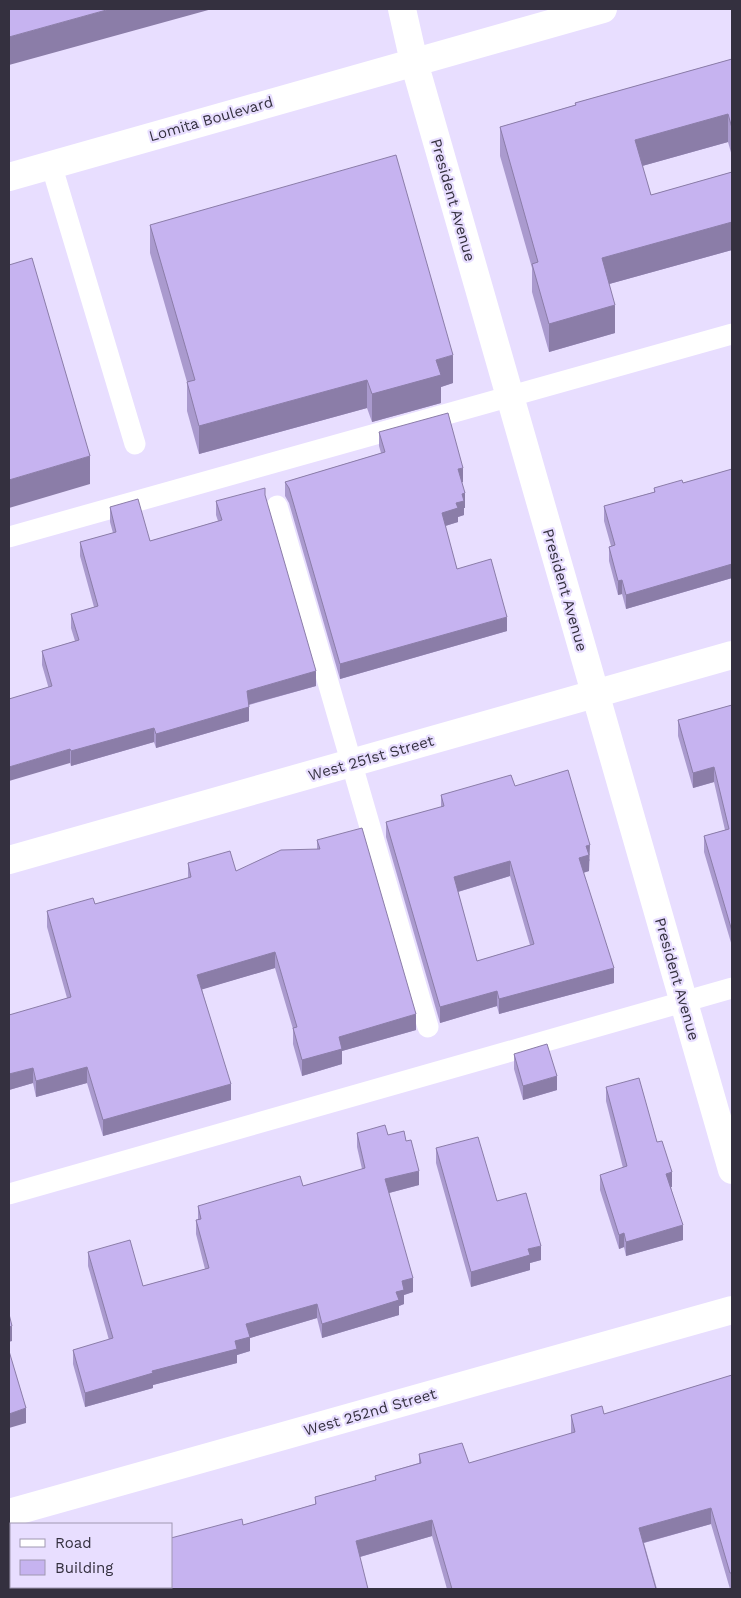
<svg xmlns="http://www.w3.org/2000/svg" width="741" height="1598" viewBox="0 0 741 1598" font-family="'Work Sans',sans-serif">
  <rect width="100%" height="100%" fill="#e8deff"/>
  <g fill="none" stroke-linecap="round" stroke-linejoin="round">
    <path stroke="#fff" stroke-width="21" d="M51,164L135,444
      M277,506L428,1027
      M9,537L732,334
      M9,1194L732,988"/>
    <path stroke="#fff" stroke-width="28" d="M9,860L732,655
      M9,1513L732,1310"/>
    <path stroke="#fff" stroke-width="28" d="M402,9L414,62L732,1170
      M9,177L603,9"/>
  </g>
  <path fill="#aa9ace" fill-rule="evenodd" d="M732,59V156L728,142L642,166L651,195L732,172V250L609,284L615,333L549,352L532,292V268L500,156V127L575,105V103Z
    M150,225L453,383L441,387V403L372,422L367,408L199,454L187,411V382L150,253Z
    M379,432L463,482H462L465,508H464V515L458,517V522L445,526L457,569L507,631L340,679L289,503L285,496V482L381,453L379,446Z
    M732,469V578L626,609L622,594L618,595L609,561V547L611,546L604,521V506L654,492V488L683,483Z
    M265,496L316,686L249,705V721L156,748L154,742L71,766L42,665V651L75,641L71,628V614L94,607L80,556V542L113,533L110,522V507L150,541L218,521L216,515V501Z
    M732,705V946L704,852V836L725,830L714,782L693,788L678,736V720Z
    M515,786L590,860L589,861V871L583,873L614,983L499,1014L497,1006L440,1023L386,837V822L441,807V795ZM510,876L530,945L477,961L458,892Z
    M317,840L416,1030L342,1051V1064L302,1076L293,1044V1029L275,968L202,989L231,1100L103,1136L87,1083L36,1097L33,1083L9,1090L67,998L47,927V911L95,904L188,878V863L236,871L317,849Z
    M514,1054L557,1090L523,1100L514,1069Z
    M606,1087L657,1142L672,1187H671L683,1240L626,1256L624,1247L619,1249L600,1190V1175L623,1168L606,1101Z
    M357,1133L388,1135L419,1185L389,1193L413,1292L404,1295V1304L399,1306V1315L322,1338L317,1318L250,1338V1351L237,1355V1363L153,1385V1388L85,1407L73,1364V1350L109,1340L88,1266V1252L143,1286L205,1269L196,1234V1220H198V1206L303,1186L362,1169L357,1147Z
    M436,1148L497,1201L541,1260L530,1263V1270L471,1287L436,1163Z
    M732,1375V1589H730L711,1524L644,1543L657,1589H447L432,1536L360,1557L171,1587L243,1525L315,1504V1497L375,1480V1476L419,1463V1454L469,1463L571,1434V1415L604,1414Z"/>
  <path fill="#8b7da8" d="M110,9H212L9,65V37Z
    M728,114V142L635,168V140Z
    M732,222V250L602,286V258Z
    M615,305V333L549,352V324Z
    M453,355V383L441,387V403L372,422V394L436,360Z
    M367,380V408L199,454V426Z
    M90,456V484L9,508V480Z
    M463,468V482L458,484V469Z
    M465,493V508H464V515L458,517V522L442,527V513L462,494Z
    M732,564V578L626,609V595Z
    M622,580V594L618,595V581Z
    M507,617V631L340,679V664Z
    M316,671V686L247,705V691Z
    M249,707V721L156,748V734Z
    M154,728V742L71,766V751Z
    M70,749V763L9,781V767Z
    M714,767V782L693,788V773Z
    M590,845L589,871L579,874V858L586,846Z
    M510,861V876L454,893V877Z
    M275,952V968L197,991V975Z
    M614,968V983L499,1014V999Z
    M497,991V1006L440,1023V1007Z
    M416,1014V1030L342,1051V1064L302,1076V1060L339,1037Z
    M87,1067V1083L36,1097V1081Z
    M33,1068V1083L9,1090V1074Z
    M557,1076V1090L523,1100V1086Z
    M231,1084V1100L103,1136V1120Z
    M419,1171V1185L385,1194V1179Z
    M672,1172V1187L666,1188V1174Z
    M683,1225V1240L626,1256V1242Z
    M624,1233V1247L619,1249V1235Z
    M541,1246V1260L530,1263V1270L471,1287V1272L528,1249Z
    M413,1278V1292L404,1295V1304L399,1306V1315L322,1338V1324L396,1292L402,1281Z
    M317,1304V1318L250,1338V1351L237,1355V1363L153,1385V1388L85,1407V1393L152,1371L235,1341L246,1324Z
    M12,1326V1341L9,1342V1327Z
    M26,1408V1423L9,1428V1414Z
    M711,1508V1524L639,1544V1528Z
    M432,1520V1536L356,1558V1541Z"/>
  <path fill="#c6b3f0" stroke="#8b7da8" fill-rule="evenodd" d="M9,9H110L9,37Z
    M732,59V128L728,114L635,140L651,195L732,172V222L602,258L615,305L549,324L532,264L538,262L500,127L576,105L575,103Z
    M396,155L453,355L436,360L441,375L372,394L367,380L199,426L187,382L195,380L150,225Z
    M32,258L90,456L9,480V265Z
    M448,413L463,468L458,469L465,493L462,494L464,501L456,503L458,508L442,513L457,569L491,559L507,617L340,664L289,488L285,482L385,452L379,432Z
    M732,469V564L626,595L622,580L618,581L609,547L615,545L604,506L655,492L654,488L682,480L683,483Z
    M265,488V495L316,671L247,691L249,707L156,734L154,728L71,751L70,749L9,767V699L52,686L42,651L79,640L71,614L98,606L80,542L116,532L110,507L138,499L150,541L222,520L216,501Z
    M732,705V931L704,836L729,829L714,767L693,773L678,720Z
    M568,770L590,845L586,846L589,855L579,858L614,968L499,999L497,991L440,1007L386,822L444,806L441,795L511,775L515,786ZM510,861L534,944L477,961L454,877Z
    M362,828L416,1014L339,1037L342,1049L302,1060L293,1028L297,1027L275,952L197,975L231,1084L103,1120L87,1067L36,1081L33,1068L9,1074V1015L71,997L47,911L93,898L95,904L191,877L188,863L230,851L236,871L281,850L320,849L317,840Z
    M547,1044L557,1076L523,1086L514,1054Z
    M639,1078L657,1142L662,1141L672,1172L666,1174L683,1225L626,1242L624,1233L619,1235L600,1175L627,1166L606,1087Z
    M385,1125L388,1135L404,1131L406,1141L411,1140L419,1171L385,1179L413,1278L402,1281L404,1290L396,1292L399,1300L322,1324L317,1304L246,1324L250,1337L235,1341L237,1349L152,1371L153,1373L85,1393L73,1350L113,1338L88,1252L130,1240L143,1286L209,1268L196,1220L201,1219L198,1206L300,1176L303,1186L365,1168L357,1133Z
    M478,1137L497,1201L526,1193L541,1246L528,1249L530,1255L471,1272L436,1148Z
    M9,1314L12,1326L9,1327Z
    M9,1351L26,1408L9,1414Z
    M732,1375V1573H730L711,1508L639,1528L656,1589H452L432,1520L356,1541L368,1589H9V1588L13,1587H171V1538L242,1519L243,1525L316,1504L315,1497L376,1480L375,1476L421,1463L419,1454L462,1443L469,1463L575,1432L571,1415L602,1406L604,1414Z"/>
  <g text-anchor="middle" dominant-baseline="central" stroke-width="4.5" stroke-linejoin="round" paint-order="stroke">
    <g font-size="15" fill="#34303f" stroke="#e8deff">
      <text transform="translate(211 119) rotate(-16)">Lomita Boulevard</text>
      <text transform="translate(453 200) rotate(74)">President Avenue</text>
      <text transform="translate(565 590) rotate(74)">President Avenue</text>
      <text transform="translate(371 758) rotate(-16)">West 251st Street</text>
      <text transform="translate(677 979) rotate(74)">President Avenue</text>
      <text transform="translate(370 1412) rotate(-16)">West 252nd Street</text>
    </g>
  </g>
  <rect width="741" height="1598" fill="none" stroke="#34303f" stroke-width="20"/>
  <rect x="10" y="1523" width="162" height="65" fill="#e8deff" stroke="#a098b2"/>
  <rect x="20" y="1539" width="25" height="8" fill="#ffffff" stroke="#a098b2"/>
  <text x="55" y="1548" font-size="15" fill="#34303f">Road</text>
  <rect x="20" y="1560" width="25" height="15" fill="#c6b3f0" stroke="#a098b2"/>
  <text x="55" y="1573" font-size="15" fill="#34303f">Building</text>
</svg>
